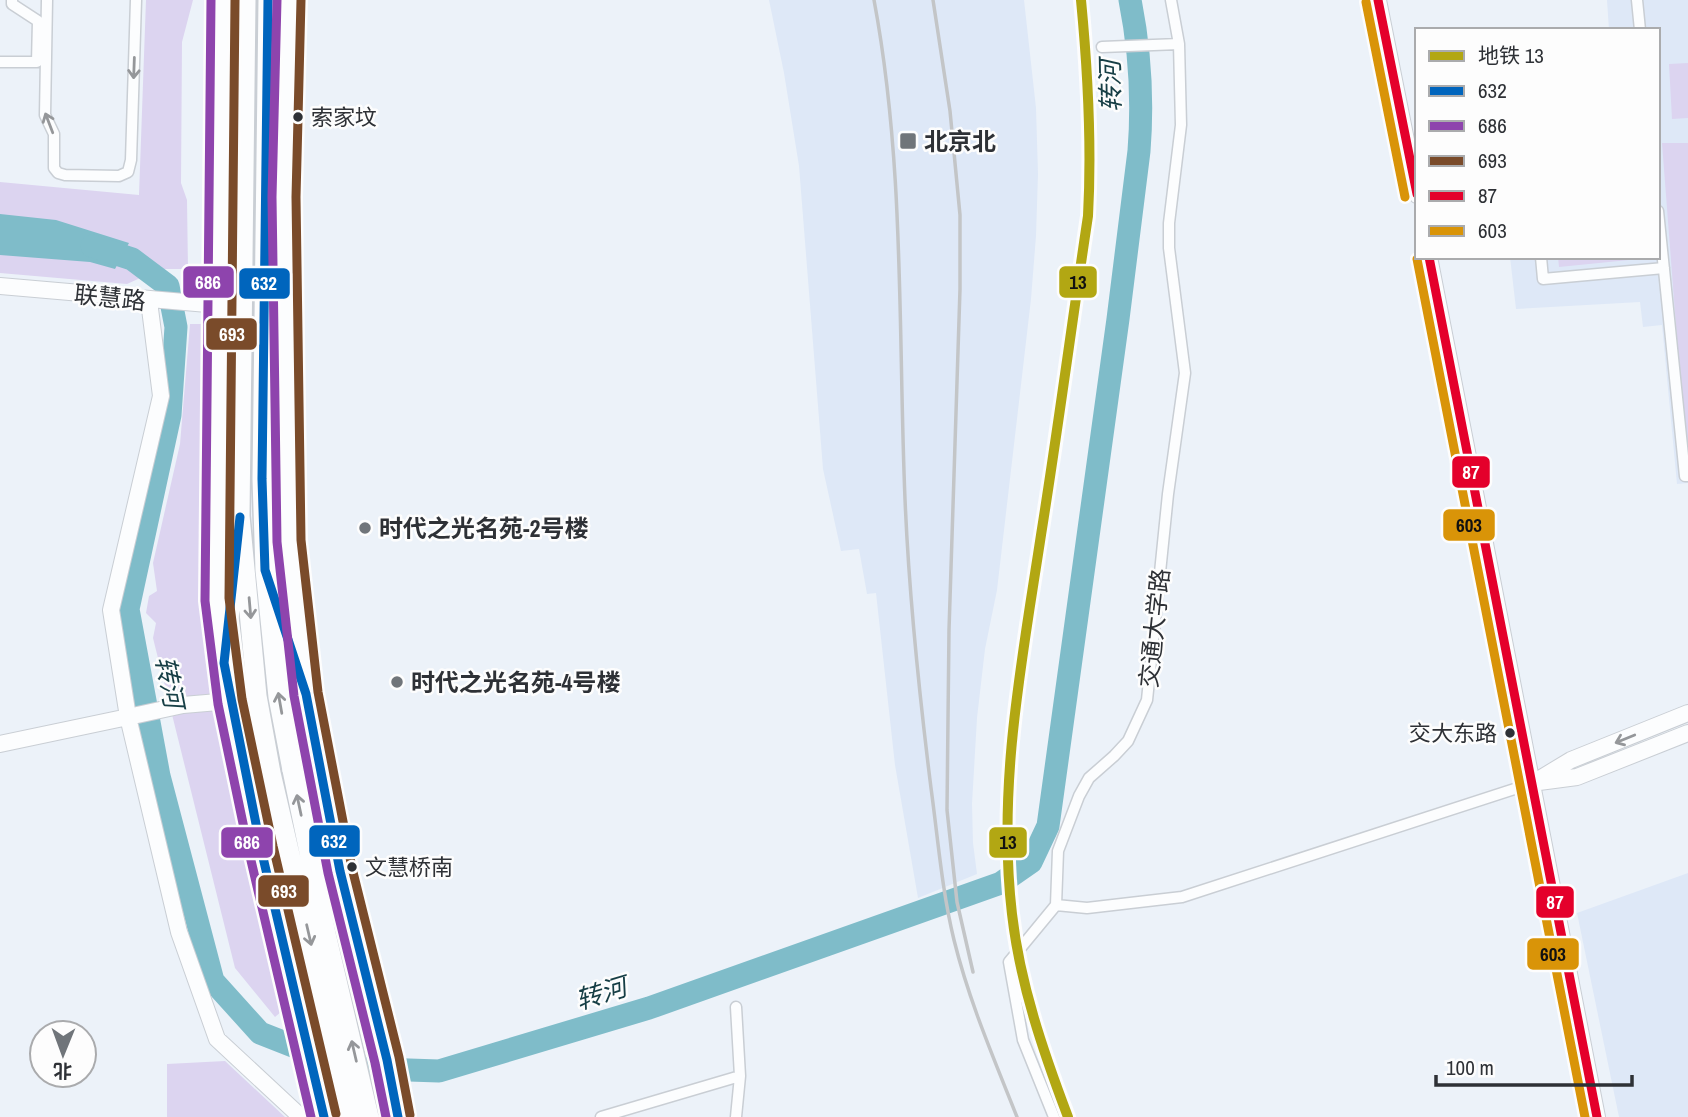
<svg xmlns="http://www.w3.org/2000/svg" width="1688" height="1117" viewBox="0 0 1688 1117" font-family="'Archivo Narrow','Noto Sans SC',sans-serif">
  <rect width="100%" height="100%" fill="#ecf2f9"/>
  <path fill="#dee8f7" d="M769,0H1024L1036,108L1038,174L1036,236L1031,299L997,590L985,649L977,718L972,804L973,843L977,874L918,898L895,765L876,593L867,594L859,549L841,551L823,469L799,166L784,73Z
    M1607,0H1688V483L1677,484L1662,325L1643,327L1640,302L1516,309L1510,257H1658V30H1609Z
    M1688,873V1117H1619L1577,913Z"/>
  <path fill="#dcd4f0" d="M146,0H193L182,42L181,183L187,200L188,269H160L127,284L0,273V182L139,195Z
    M1688,63V118L1672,119L1669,64Z
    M1662,143H1688V456H1686Z
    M1558,257H1648L1649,258L1559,267Z
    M190,324H202L209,680L226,762L288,1006L275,1017L235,968L153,638L156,623L146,613L149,596L157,591L153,563L180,444Z
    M225,1061L285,1117H167V1064Z"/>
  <path fill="#7fbcc9" d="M0,214L56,220L129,243L115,269L90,262L0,255Z"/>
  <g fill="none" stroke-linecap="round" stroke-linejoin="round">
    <path stroke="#7fbcc9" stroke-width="23" d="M92,246L132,259L168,286L176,327L170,415L128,609L159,776L213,981L260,1033L349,1068L439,1071L649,1008L1001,883L1031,862L1048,826L1118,319L1139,151C1143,100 1140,50 1130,0"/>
    <defs>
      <path id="street" d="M47,0L45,115L54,134V168L58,173L65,175L119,176L128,172L131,160L136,0
        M1171,0L1179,44L1181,125L1169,223V248L1185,373L1168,494L1147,700L1128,741L1114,756L1089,778L1079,796L1058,851L1056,905L1087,908L1182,897L1533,783
        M1637,0L1640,30
        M1102,47L1179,44
        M0,62H37L38,21L12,4V0
        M1658,211L1685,476H1688
        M1541,257L1543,279L1664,268
        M736,1007L740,1076L736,1117
        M601,1117L740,1076
        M1054,1117L1023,1040L1009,962L1056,905"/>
      <path id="secondary" d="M223,0L217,599L230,701L261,849L324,1117
        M289,0L284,197L289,541L306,694L340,871L387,1060L398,1117
        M1378,0L1417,195
        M1429,257L1597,1117
        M0,286L219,305
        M149,301L161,396L111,610L128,717L183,705L230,701
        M0,744L128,717L179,932L217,1039L301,1117
        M1539,782L1577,777L1688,733
        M1533,783L1571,760L1688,713
        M321,1107L393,1095"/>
      <path id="highway" d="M246,0L240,516L257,696L271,773
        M268,0L262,479L265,570L278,697L292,770
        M277,605L306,694
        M224,663L236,555"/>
    </defs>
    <use href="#street" stroke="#c9ced4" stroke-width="13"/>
    <use href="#secondary" stroke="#c9ced4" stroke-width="18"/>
    <use href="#highway" stroke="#c9ced4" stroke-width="22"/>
    <use href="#street" stroke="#fcfdfe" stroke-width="10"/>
    <use href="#secondary" stroke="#fcfdfe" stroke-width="16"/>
    <use href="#highway" stroke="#fcfdfe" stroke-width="19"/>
    <path stroke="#c3c5c7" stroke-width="3.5" d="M874,0C905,165 898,332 905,499C909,596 919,692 931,788C938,839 942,891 954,940C969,1001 994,1059 1017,1117
      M933,0L950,111L960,215V289L949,630L947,810L957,902L973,972"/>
    <defs>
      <path id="highway-bridge" d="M292,770L326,934L369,1117
        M271,773L351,1117"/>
    </defs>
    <use href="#highway-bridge" stroke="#c9ced4" stroke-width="22" stroke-linecap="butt"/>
    <use href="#highway-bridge" stroke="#fcfdfe" stroke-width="19"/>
    <defs>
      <path id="bus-1" d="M268,0L262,479L265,570L306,694L340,871L387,1060L398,1117
        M240,517L224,663L261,849L324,1117"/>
      <path id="bus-2" d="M211,0L205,601L218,704L249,852L311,1117
        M277,0L272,197L277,542L294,696L328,873L375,1063L386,1117"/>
      <path id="bus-3" d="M235,0L229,598L242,699L273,846L336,1114
        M301,0L296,197L301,540L318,692L352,868L399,1057L410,1115"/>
      <path id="bus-4" d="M1378,0L1417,194
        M1429,257L1597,1117"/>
      <path id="bus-5" d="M1366,2L1405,197
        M1417,259L1585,1117"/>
    </defs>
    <use href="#bus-1" stroke="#fdfdfd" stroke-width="14"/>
    <use href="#bus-2" stroke="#fdfdfd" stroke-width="14"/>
    <use href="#bus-3" stroke="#fdfdfd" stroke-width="14"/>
    <use href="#bus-4" stroke="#fdfdfd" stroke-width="14"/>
    <use href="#bus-5" stroke="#fdfdfd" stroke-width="14"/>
    <use href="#bus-1" stroke="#0065bd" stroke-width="9"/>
    <use href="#bus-2" stroke="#8e44ad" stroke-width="9"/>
    <use href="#bus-3" stroke="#7a4b2a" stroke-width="9"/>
    <use href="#bus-4" stroke="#e4002b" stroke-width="9"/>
    <use href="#bus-5" stroke="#d99408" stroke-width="9"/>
    <defs>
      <path id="metro-1" d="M1068,1117C1043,1051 1020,984 1012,914C997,787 1022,660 1041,535C1058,429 1072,322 1088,216C1092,143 1088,73 1081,0"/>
    </defs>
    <use href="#metro-1" stroke="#fdfdfd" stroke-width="16"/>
    <use href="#metro-1" stroke="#b2a713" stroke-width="10"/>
  </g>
  <defs><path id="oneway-shaft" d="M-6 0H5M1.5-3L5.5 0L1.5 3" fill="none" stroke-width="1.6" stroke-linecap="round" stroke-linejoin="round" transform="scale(1.75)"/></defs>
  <g stroke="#95979a">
    <use href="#oneway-shaft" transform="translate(134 68) rotate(92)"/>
    <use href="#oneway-shaft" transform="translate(49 123) rotate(-111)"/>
    <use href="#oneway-shaft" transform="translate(250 608) rotate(85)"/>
    <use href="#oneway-shaft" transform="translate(280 703) rotate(-100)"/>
    <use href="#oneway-shaft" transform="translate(1625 739) rotate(158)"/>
    <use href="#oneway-shaft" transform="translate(299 805) rotate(-102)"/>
    <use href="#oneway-shaft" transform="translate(309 935) rotate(77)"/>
    <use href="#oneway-shaft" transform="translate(354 1051) rotate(-103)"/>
  </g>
  <g fill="#2e3136" stroke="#fdfdfd" stroke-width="2.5">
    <circle cx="298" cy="117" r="6"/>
    <circle cx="1510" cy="733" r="6"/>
    <circle cx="352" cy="867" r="6"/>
  </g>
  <g fill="#70757a" stroke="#fdfdfd" stroke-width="2.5">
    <rect x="899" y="132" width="18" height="18" rx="3.5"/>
    <circle cx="365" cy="528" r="7"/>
    <circle cx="397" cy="682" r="7"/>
  </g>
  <g text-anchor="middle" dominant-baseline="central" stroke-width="5" stroke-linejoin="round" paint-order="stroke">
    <g font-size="22" fill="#2e3136" stroke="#fdfdfd" text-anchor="start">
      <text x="311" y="117">索家坟</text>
      <text x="1497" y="733" text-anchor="end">交大东路</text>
      <text x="365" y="867">文慧桥南</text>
    </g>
    <g font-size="24" font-weight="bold" fill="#2e3136" stroke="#fdfdfd" text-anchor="start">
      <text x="924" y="141">北京北</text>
      <text x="379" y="528">时代之光名苑-2号楼</text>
      <text x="411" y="682">时代之光名苑-4号楼</text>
    </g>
    <g font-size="24" fill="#2e3136" stroke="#fdfdfd">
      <text transform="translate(110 297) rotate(6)">联慧路</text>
      <text transform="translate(1154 628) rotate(-84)">交通大学路</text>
    </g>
    <g font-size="26" font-style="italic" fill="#163e45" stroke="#fdfdfd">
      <text transform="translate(1110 86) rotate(-91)">转河</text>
      <text transform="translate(170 682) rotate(79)">转河</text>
      <text transform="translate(601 993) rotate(-17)">转河</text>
    </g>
  </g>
  <g stroke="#fdfdfd" stroke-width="2.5">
    <rect x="1058" y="265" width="40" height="34" rx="7" fill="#b2a713"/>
    <rect x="182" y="265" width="53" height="34" rx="7" fill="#8e44ad"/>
    <rect x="238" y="267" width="53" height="33" rx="7" fill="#0065bd"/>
    <rect x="205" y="317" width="53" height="34" rx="7" fill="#7a4b2a"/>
    <rect x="1451" y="455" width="40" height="34" rx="7" fill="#e4002b"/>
    <rect x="1442" y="508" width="54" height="34" rx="7" fill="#d99408"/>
    <rect x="308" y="824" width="53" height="34" rx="7" fill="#0065bd"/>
    <rect x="220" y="826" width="54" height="33" rx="7" fill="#8e44ad"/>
    <rect x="988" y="826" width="40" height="33" rx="7" fill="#b2a713"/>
    <rect x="257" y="874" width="53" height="34" rx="7" fill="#7a4b2a"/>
    <rect x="1535" y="885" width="40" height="34" rx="7" fill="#e4002b"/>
    <rect x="1526" y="937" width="54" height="34" rx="7" fill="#d99408"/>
  </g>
  <g font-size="19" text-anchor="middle" font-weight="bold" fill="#fff">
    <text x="208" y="289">686</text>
    <text x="264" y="290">632</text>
    <text x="232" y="341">693</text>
    <text x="1471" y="479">87</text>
    <text x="334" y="848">632</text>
    <text x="247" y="849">686</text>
    <text x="284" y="898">693</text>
    <text x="1555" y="909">87</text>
  </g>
  <g font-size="19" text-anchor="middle" font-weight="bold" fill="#111">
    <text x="1078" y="289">13</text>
    <text x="1469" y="532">603</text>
    <text x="1008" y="849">13</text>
    <text x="1553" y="961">603</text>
  </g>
  <rect x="1415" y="28" width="245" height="231" fill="#fdfdfd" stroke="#aaabad" stroke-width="2"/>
  <rect x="1429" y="51" width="35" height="10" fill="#b2a713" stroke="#aaabad" stroke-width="2"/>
  <text x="1478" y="63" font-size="21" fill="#2e3136">地铁 13</text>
  <rect x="1429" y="86" width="35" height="10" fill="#0065bd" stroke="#aaabad" stroke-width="2"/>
  <text x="1478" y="98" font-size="21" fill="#2e3136">632</text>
  <rect x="1429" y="121" width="35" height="10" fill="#8e44ad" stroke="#aaabad" stroke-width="2"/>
  <text x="1478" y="133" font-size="21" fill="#2e3136">686</text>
  <rect x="1429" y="156" width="35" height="10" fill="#7a4b2a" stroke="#aaabad" stroke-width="2"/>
  <text x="1478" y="168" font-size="21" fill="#2e3136">693</text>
  <rect x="1429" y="191" width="35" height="10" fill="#e4002b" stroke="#aaabad" stroke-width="2"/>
  <text x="1478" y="203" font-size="21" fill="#2e3136">87</text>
  <rect x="1429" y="226" width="35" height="10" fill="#d99408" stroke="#aaabad" stroke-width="2"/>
  <text x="1478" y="238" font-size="21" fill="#2e3136">603</text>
  <g transform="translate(63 1054) rotate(181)"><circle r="33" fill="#fdfdfd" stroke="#aaabad" stroke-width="2"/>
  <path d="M0-5L12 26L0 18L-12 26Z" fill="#70757a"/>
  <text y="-10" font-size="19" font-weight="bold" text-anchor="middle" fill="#2e3136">北</text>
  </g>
  <path d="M1436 1075v10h196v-10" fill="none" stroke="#2e3136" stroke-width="3.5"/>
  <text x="1446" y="1075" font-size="21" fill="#2e3136" stroke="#fdfdfd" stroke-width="5" paint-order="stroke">100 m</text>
</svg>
